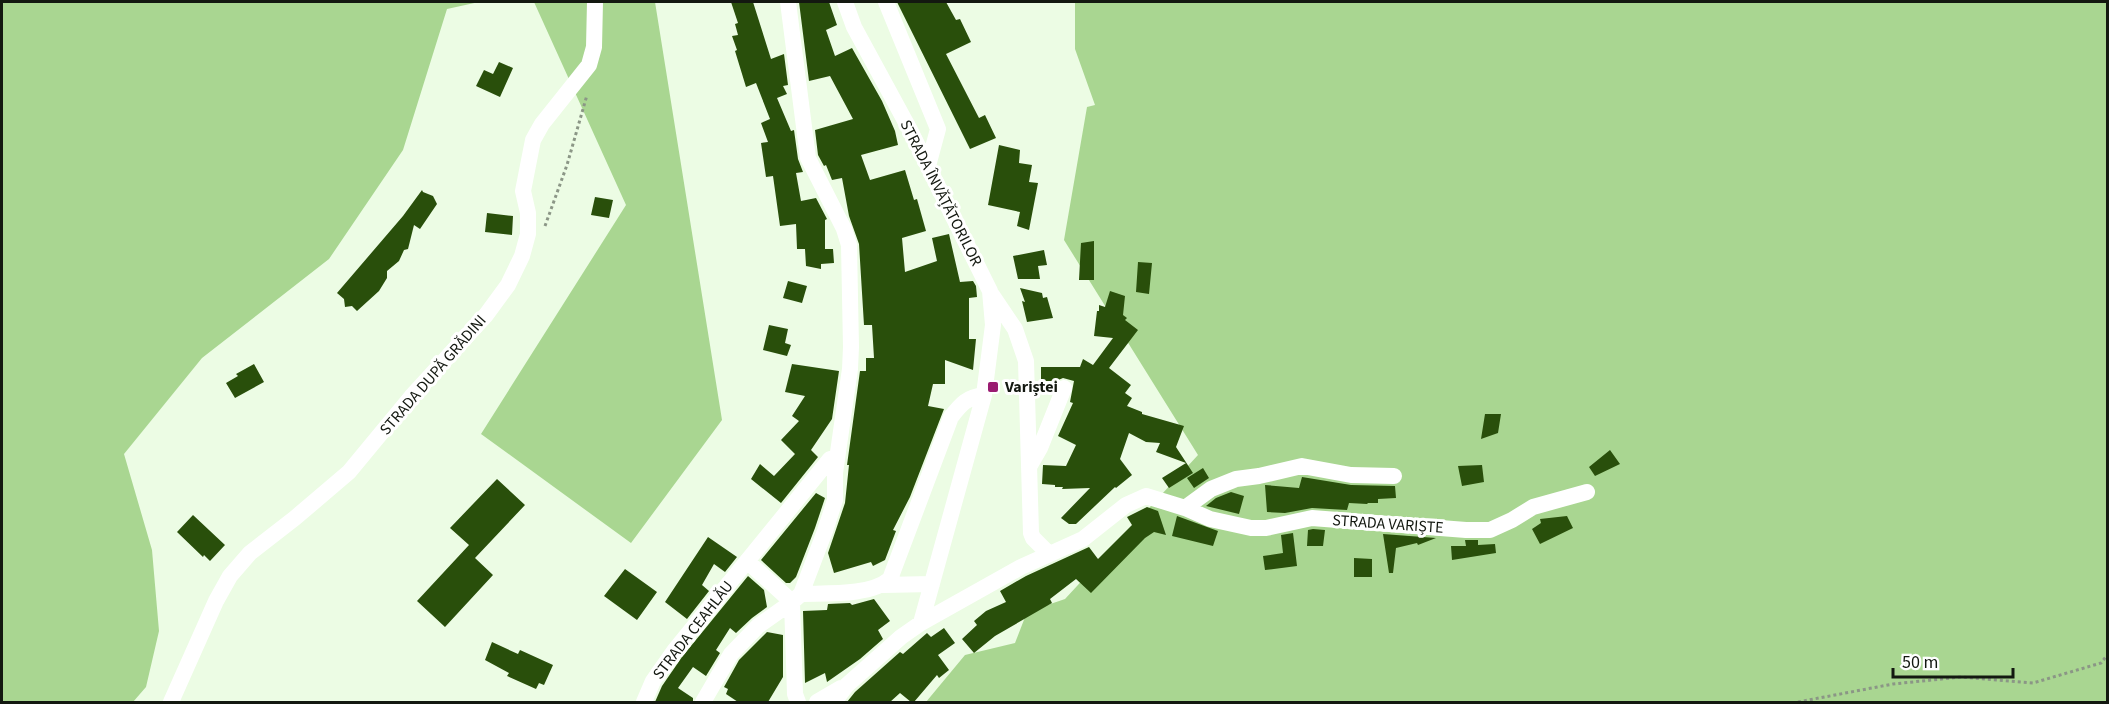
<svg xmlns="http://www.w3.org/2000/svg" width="2109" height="704" viewBox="0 0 2109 704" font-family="'Source Sans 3',sans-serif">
  <rect width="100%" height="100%" fill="#ecfce4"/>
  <path fill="#a9d691" d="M2,2H479L447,9L403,150L329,259L202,358L124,454L152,550L159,631L146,687L133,702H2Z
    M534,2H655L722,420L631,543L481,434L626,205Z
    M1075,2H2107V702H926L965,655L1015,643L1027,612L1065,599L1198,455L1064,240L1087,107L1095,105L1075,49Z"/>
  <path fill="#294f0b" d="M731,2H753L771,59L784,54L788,85L783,86L787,94L777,98L791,131L794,130L798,159L803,172L796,173L801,201L816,198L827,219L825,220V249H833L834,263L821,264V269L806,266L805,249H797L796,224L780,226L773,176L766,177L761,143L768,142L761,123L770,119L756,83L746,87L735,51L737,50L732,36L738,35L735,24L738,23Z
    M799,2H829L837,25L826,30L835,56L852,48L882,101L895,131L898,145L861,155L870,180L905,170L914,200L917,199L926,231L902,238L905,272L937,261L932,238L949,234L960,282L973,281L976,286L977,297L969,298V339H976L973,370L945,360V384H933L928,406L944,409L910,497L893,530L896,531L885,560L873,566L871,562L834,573L828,553L845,503L849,465H847L860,371H866V358H874L872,325H864L859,244L849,216L842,178L832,180L826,165L824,166L818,155L815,130L853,119L830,76L809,81Z
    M897,2H946L956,20L960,19L971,42L946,54L979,118L985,115L996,138L970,149Z
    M499,62L513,68L500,97L476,86L484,70L493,74Z
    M999,145L1020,150L1019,163L1032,165L1029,182L1038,183L1029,230L1017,226L1020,212L988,205Z
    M422,190L423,192L433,196L437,204L420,229L414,225L408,249L404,250L399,261L387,271V278L379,291L357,311L352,306L345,307L344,299L337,293L403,216Z
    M595,197L613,200L609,218L591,215Z
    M487,213L513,216L512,235L485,232Z
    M1094,241V280H1079L1081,243Z
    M1044,250L1047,265L1038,266L1040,279H1018L1013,256Z
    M1138,262L1152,263L1149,294L1136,292Z
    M788,281L807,286L802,303L783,298Z
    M1020,288L1042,293L1043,298L1047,297L1053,318L1027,322L1022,301L1025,302Z
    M1110,291L1125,296L1123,315L1127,318L1125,320L1138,330L1109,368L1131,385L1125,393L1132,398L1127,406L1142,412V414L1184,426L1176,447L1193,473L1169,488L1162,478L1186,463L1156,452L1160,443L1146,442L1129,433L1120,459L1132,475L1116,488L1115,487L1076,524H1069L1061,518L1090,488L1062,489L1063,487H1055V485L1042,484L1043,465L1066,466L1076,445L1058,436L1073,403L1070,402L1074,381L1063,378L1056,381H1041V367H1080L1083,359L1093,365L1113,338L1094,336L1097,311H1099V305L1105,307Z
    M769,325L788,329L785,343L791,345L787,356L763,350Z
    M254,364L264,382L235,398L226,383L238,376L236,374Z
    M792,364L839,371L832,419L811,450L818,457L781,503L751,479L760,464L774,476L795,454L781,440L799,421L792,416L805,396L785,392Z
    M1485,414H1501L1498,433L1481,439Z
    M1610,450L1620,464L1595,476L1589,467Z
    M1482,465L1484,482L1462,486L1458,466Z
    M1203,468L1209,478L1194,488L1187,478Z
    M1302,477L1351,485L1395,486L1396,498L1378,499V503H1368L1367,504L1349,503L1347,510L1312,508L1285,513L1267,512L1265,485L1299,488Z
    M497,479L525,505L475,558L493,575L445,627L417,601L469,545L450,528Z
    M1231,492L1244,496L1239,514L1206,506L1216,498Z
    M816,493L825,498L815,528L796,577L790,583H786L761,560Z
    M1147,507L1158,511L1166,535L1154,532L1145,538L1091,593L1076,579L1050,599L1052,603L995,636L974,653L962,639L977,625L974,621L986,611L1006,602L1000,591L1026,576L1089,547L1098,559L1132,525L1127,517Z
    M193,515L225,545L210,561L204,555L203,557L177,532Z
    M1177,516L1218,531L1213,546L1172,536Z
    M1567,516L1573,528L1540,544L1532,529L1541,523L1540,519Z
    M1313,529L1325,530L1323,546H1307L1308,530Z
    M1293,533L1297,566L1265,570L1263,556L1283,553L1281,535Z
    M1383,534L1436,538L1418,545L1417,543L1396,548L1393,573H1389Z
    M708,537L737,557L725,572L714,564L702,585L709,591L687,619L665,602Z
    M1465,540H1478V545L1495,544L1496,553L1452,560L1451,546H1466Z
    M1354,558L1372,559V577H1354Z
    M625,569L657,592L637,620L604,596Z
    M748,576L764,590L767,607L752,618L736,633L730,628L716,650L720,653L706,676L693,667L678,688L693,698V702H655L662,686L682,657Z
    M874,599L890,621L878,630L883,639L860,659L827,682L825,673L805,683L803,611L827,610L828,604L850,603L852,605Z
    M944,628L955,643L938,655L949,670L939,678L937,675L914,702H911L900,693L890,702H847L855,692L900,652L903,654L927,633L931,637Z
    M767,632L783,635V677L768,702H738L726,694L728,689L724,687L739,660Z
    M492,642L518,654L520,650L553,665L544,685L539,683L536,689L507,676L509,673L485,660Z"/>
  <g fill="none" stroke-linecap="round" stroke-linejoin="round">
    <path stroke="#8b9686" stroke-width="3" stroke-dasharray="3 3" stroke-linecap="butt" d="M545,226L567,165L587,95
      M1798,702L1893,684L1961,677L2033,683L2101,663L2108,654"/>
    <path stroke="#fff" stroke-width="16" d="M788,2L808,158L844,229L849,245L851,347L850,369L835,473V500L825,531L801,594L792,602L795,694L798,702
      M845,2L854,27L910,130L990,291L993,325L984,395L921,623
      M886,2L938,129L928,166
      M992,295L1015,329L1026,361L1031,533L1033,538L1049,554
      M1029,467L1040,448L1064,388
      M1185,508L1211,489L1236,479L1259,476L1302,466L1351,475L1394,476
      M883,585L932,584
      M801,594C827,593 870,596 890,579L951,417C961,404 967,397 984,395
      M171,702L216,601L230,576L250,553L295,518L349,472L411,397L486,315L508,285L522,256L528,234V213L523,191L533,140L542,124L589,65L594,47L595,2
      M644,702L653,681L674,651L830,459
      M703,702L731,654L758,626L792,602L747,561
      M817,702L841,688
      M834,702L847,685L901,637L921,623L1021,567L1083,539L1126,505L1146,496L1185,508L1210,519L1251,528H1266L1312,518L1466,530H1490L1512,520L1533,507L1587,492"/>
  </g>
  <rect fill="#9a1b71" stroke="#fff" stroke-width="2" x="987" y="381" width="12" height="12" rx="3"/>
  <g text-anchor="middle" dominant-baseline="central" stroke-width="6" stroke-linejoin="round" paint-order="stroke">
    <g font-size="16" fill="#131810" stroke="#fff">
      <text transform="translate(941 193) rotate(63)">STRADA ÎNVĂȚĂTORILOR</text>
      <text transform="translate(433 375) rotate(-49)">STRADA DUPĂ GRĂDINI</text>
      <text transform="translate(1388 524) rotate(4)">STRADA VARIȘTE</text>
      <text transform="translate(693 630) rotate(-52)">STRADA CEAHLĂU</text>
    </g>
    <g font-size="16" font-weight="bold" fill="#131810" stroke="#fff" text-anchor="start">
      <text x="1005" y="387">Variștei</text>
    </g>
  </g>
  <rect width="2109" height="704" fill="none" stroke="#131810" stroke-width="6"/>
  <path d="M1893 668v9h120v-9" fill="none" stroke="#131810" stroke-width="3"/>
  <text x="1902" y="668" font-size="18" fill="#131810" stroke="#ffffff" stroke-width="4.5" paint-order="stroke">50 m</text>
</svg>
